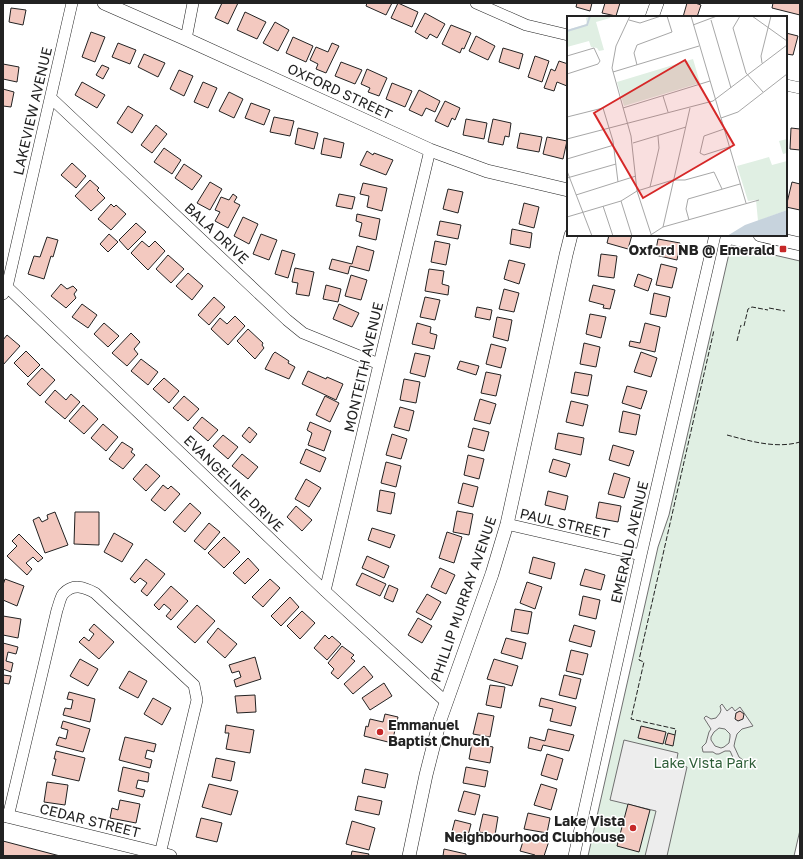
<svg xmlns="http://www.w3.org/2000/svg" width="803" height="859" viewBox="0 0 803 859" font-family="'Golos Text',sans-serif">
  <rect width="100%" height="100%" fill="#fff"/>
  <path fill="#e0efe3" stroke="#6f6f6f" d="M731,245L800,261V830L794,856H588L658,547L669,515Z"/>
  <path fill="#ededed" stroke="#6f6f6f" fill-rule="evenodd" d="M722,704L727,711L732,707L735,711L740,707L753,726L742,729L737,734L735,741L734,746L739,757L743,760L740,763L734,760L731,753L730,751H725L719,754H716L713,752H703L702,747L706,743L709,732L711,729L704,718L706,716L711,719L716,718L720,713L721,710L720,706ZM719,728L725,729L730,734V737L729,743L724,747L721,748L715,746L711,740V737L714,732Z
    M624,740L678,753L676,764L687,767L667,856H645L656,811L610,800Z"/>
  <path fill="#f3c9c0" stroke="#222" d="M222,3H238L228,24L215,18Z
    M367,3H392L386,15L366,6Z
    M398,3L418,12L412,27L391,18Z
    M577,3H592L590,11L576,7Z
    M605,3H620L616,16L602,13Z
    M687,3H695L701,5L697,17H683Z
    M773,3H800V15L772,8Z
    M11,8L26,10L23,25L9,22Z
    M245,12L266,22L257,39L237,30Z
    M425,13L445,24L437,38L430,34L427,39L415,32Z
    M275,22L289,30L278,51L263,43Z
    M451,25L471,33L464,49L462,48L460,53L442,44Z
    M91,32L105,37L95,62L82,57Z
    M786,33L798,36L793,55L786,54Z
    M476,36L495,46L488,60L469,51Z
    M293,37L313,46L306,62L286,53Z
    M118,43L136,50L130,64L112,57Z
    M332,43L339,46L326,73L316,69L318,64L310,60L316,47L328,52Z
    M503,48L523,54L519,69L499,62Z
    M144,54L165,63L158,77L138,67Z
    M535,56L549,61L542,82L528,77Z
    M559,61L568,64V83L567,86L557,82L554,91L544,88L551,69L555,71Z
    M341,62L362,70L355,84L335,76Z
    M3,64L19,67L17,82L3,79Z
    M102,65L109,68L103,79L96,75Z
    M367,69L387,78L379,96L368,92L370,88L361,84Z
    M179,70L193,76L184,96L170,89Z
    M82,82L105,95L97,108L75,95Z
    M203,82L217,88L208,108L194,102Z
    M392,83L412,91L405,107L386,99Z
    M3,89L14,92L11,107L3,106Z
    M419,90L440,101L435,112L426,108L422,116L409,110Z
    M229,92L243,99L234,118L219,111Z
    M445,101L460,108L455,120L452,118L448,127L435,121Z
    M251,103L270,110L264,125L245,118Z
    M128,106L143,115L132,133L117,123Z
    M274,117L294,121L290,136L270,132Z
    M466,119L487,123L484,139L463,135Z
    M493,119L511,123L509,137L505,136L503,145L488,142Z
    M156,125L167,134L152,153L141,145Z
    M298,128L318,133L314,149L295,144Z
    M791,128L800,129V150L790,149Z
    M520,133L542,137L539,152L517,148Z
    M547,137L567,141L563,159L543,154Z
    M324,138L344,143L341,158L321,154Z
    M164,148L181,160L172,174L154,162Z
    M367,151L373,155L374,153L393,160L386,175L360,165Z
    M72,163L86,176L76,188L61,175Z
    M184,164L202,176L192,190L175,178Z
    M90,180L99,188L97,190L105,198L91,211L75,196Z
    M210,182L222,189L210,210L197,203Z
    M792,182L800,184V210L786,207Z
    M363,183L387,188L382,211L367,207L369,196L360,194Z
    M448,189L463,192L458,213L443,209Z
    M233,194L237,197L234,202L240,205L228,228L215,221L220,212L215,210L221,197L229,200Z
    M339,194L355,197L352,209L336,206Z
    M524,203L539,207L534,228L519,224Z
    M111,204L114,207L116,205L126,214L111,230L98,219Z
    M357,214L380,219L376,240L359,236L362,223L356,221Z
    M243,217L258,224L249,244L234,236Z
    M440,221L461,225L458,239L437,235Z
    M136,223L146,232L128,250L119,240Z
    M512,229L532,233L530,248L510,244Z
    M109,234L118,242L108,252L100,244Z
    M261,234L277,240L269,260L253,254Z
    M609,235H632L628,249L607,243Z
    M47,237L58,240L53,257L51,256L44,279L28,274L34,256L40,257Z
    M658,239L680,243L677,260L655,255Z
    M142,241L149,247L155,241L165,251L148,270L131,253Z
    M435,241L450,244L446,265L431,262Z
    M357,246L374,251L369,271L350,266L348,274L329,269L332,259L352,264Z
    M282,250L295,254L288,278L275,274Z
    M601,254L617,256L614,278L598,276Z
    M168,255L184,269L171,283L156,269Z
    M509,260L525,264L519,284L504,279Z
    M661,264L677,268L672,288L656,285Z
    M295,268L314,272L309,296L296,294L298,283L292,282Z
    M429,269L444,271L442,284L449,286L448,295L425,291Z
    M188,273L203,286L192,300L176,286Z
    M638,274L652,279L648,291L634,286Z
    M351,275L367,280L361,300L345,296Z
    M61,284L67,289L73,286L77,290L74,294L76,298L66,308L51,296Z
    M326,285L341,289L338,302L323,299Z
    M593,285L615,290L610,309L603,308L604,305L589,301Z
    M504,289L519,293L514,312L499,309Z
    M654,293L670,297L666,317L650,314Z
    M214,297L225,307L209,325L198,315Z
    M425,297L440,300L435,320L420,317Z
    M82,304L97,315L88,328L72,317Z
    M339,304L359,313L352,327L333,319Z
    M477,307L492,310L490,320L475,317Z
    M590,314L606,317L601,338L586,334Z
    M235,316L245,326L228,345L211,329L220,318L227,324Z
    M497,317L512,320L508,341L493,337Z
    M104,323L119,336L108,347L94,334Z
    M417,323L431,327L430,333L437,335L434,349L412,344Z
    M645,323L660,327L655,352L629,346L630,341L640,343Z
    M248,329L263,343L262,345L264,348L255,359L237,341Z
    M131,333L140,342L134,349L138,354L127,366L112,353Z
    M7,335L20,346L3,365V340Z
    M584,343L600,347L596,367L580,364Z
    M491,344L506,348L501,368L486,364Z
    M26,351L40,365L28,377L14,363Z
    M275,352L289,361L288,363L295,367L289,379L265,369L273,354Z
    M641,352L657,358L651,377L634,372Z
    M415,353L430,356L425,377L410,373Z
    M141,359L158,372L148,385L131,371Z
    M460,361L479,366L476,375L457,369Z
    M42,368L55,380L40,396L27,384Z
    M308,371L326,379L327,377L343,384L336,400L302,384Z
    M486,372L501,375L496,396L481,393Z
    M575,372L592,375L588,396L571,393Z
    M164,378L179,391L169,403L153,389Z
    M404,379L420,382L416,403L400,400Z
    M627,386L647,391L641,409L622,403Z
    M55,390L66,400L71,394L80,402L65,419L45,402Z
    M184,396L199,409L188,421L173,408Z
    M325,396L339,403L330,422L316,415Z
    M480,399L496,404L490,424L474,420Z
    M571,401L588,405L583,426L566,422Z
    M83,405L98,419L84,434L69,421Z
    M400,407L414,411L409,431L394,427Z
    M623,411L640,415L636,435L619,432Z
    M202,417L218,430L208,441L193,428Z
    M310,422L331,431L324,451L308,445L312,433L307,430Z
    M103,424L118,437L106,451L91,438Z
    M249,427L257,434L250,443L242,436Z
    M473,428L489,432L484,451L468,447Z
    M558,433L584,438L581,455L555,449Z
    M392,434L407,439L401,459L386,455Z
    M223,435L238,447L228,459L213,446Z
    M122,442L133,449L131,452L135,455L123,469L109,459Z
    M613,445L634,451L629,466L609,460Z
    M306,449L326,458L320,472L300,463Z
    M242,454L258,467L248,479L232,466Z
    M468,455L484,459L479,479L464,475Z
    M553,459L570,464L566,477L549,472Z
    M386,462L401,466L396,487L381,483Z
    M146,464L160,476L146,491L133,479Z
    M614,473L630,478L624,498L608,494Z
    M306,479L321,488L309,507L295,499Z
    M463,483L478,487L473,507L458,503Z
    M163,485L168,489L171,486L180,494L165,511L151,500Z
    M380,490L395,493L391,514L377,511Z
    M548,491L568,496L565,510L545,505Z
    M599,502L621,506L618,522L596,518Z
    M190,503L201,513L185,532L173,522Z
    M296,506L312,520L302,531L287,517Z
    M457,511L473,514L469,535L453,532Z
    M55,512L68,545L45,553L33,520L39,517L42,522L48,519L47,515Z
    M75,512H99V545L74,544Z
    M209,523L220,532L205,550L194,541Z
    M372,528L395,535L390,548L368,540Z
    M447,532L462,537L454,563L439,558Z
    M114,533L133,544L122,562L104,552Z
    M19,534L43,558L38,562L33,557L26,563L32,569L27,575L7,556L17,546L12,541Z
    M224,537L240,552L224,568L208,553Z
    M367,556L389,566L384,578L362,568Z
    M533,557L555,563L551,579L529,573Z
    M248,558L259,570L245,584L233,573Z
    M146,559L165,574L147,596L141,591L147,583L140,578L135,583L130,579Z
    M440,568L455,575L446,594L431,587Z
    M585,569L605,575L601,590L580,585Z
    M362,573L386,584L380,596L356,585Z
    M5,579L24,586L17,606L3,600V585Z
    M270,579L280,588L263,607L252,597Z
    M527,582L542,587L535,609L520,603Z
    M389,585L398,589L393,602L384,598Z
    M171,586L188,601L171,620L166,616L171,610L164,604L159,610L154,605Z
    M427,594L441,602L431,620L416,612Z
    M583,596L600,600L596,619L579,615Z
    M290,597L299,607L281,626L271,616Z
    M197,605L215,621L195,643L177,627Z
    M515,609L532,612L528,634L511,631Z
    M302,611L315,623L300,639L287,626Z
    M3,616L21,619L18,638L3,635Z
    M418,618L432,626L422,643L408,635Z
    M94,624L114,642L99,659L79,642L84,637L89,641L94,634L89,630Z
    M574,625L595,631L591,647L569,641Z
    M218,628L237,644L225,658L207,642Z
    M325,635L329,639L332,636L341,644L327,660L314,648Z
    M506,638L526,643L522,659L501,653Z
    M3,643L18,647L16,654L8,652L6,661L13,663L11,672L3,669Z
    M342,646L354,655L351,658L355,661L338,679L331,673L334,669L328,663Z
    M571,650L588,654L583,675L566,671Z
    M255,657L261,679L236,687L234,680L241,677L239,671L232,673L229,665Z
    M80,659L98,669L88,686L70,676Z
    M494,659L518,666L512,686L487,679Z
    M364,666L373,677L353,694L344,684Z
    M129,671L147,681L138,698L119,688Z
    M3,675L11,676L9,684L3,683Z
    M564,675L581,679L576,699L559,695Z
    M384,683L392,696L370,710L362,698Z
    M490,685L505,687L501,708L486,705Z
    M69,692L95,699L90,722L63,715L65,708L71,709L73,700L67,699Z
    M255,695L256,712L237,713L235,696Z
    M153,698L171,708L162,725L144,714Z
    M541,698L576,707L571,726L550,721L553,709L539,706Z
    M740,711L744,714L743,719L738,721L735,719L736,713Z
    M478,713L494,716L490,737L473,734Z
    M385,714L398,717L392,743L364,736L366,726L368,727L370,719L383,722Z
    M63,721L90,729L83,752L56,745L59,737L66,739L68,730L61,728Z
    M226,725L254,730L250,753L226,749L229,733H225Z
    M641,726L666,732L663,744L638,738Z
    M548,729L574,735L569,751L543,745L541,751L528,748L530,737L545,741Z
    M668,733L675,735L673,746L665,744Z
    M125,737L156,744L154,752L147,750L145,758L152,760L150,768L119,760Z
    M472,743L493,747L490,763L469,759Z
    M56,751L85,758L79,781L52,775L56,759H54Z
    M547,754L563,759L557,780L541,775Z
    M216,758L235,762L231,781L212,777Z
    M123,767L149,773L148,782L138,780L136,788L145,790L143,797L118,791Z
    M466,767L488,771L485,787L463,783Z
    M365,769L388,774L385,788L362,783Z
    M47,782L68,785L65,805L44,802Z
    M209,784L238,791L231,815L202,807Z
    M541,784L557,789L551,810L534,805Z
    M464,791L480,795L475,815L458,811Z
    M358,796L382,801L379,815L355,810Z
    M120,800L140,804L136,823L110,818L112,808L118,810Z
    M628,804L650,810L639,852L617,846Z
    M528,813L550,818L547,833L524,829Z
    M483,814L498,817L495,835L479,832Z
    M201,818L222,823L217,842L196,837Z
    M455,820L471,824L466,843L450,839Z
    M352,821L375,828L369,850L346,844Z
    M525,835L549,841L544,856H534L535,855L520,851Z
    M3,841L60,856H3Z
    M444,849L466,854V856H443Z
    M352,851L369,854L368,856H351Z"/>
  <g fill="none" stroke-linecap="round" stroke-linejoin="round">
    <defs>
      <path id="minor" d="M476,3L526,25L568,35
        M186,39L193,3
        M786,85L800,88
        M51,98L287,320L303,333L379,364
        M3,283L325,591L446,702
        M3,294L7,287L72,3
        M507,524L641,555
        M325,591L430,150
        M8,817L57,610C59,605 60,598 63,594C73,583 84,587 95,593L194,685L197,700L160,854
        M574,856L641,555L715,235"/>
      <path id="tertiary" d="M104,3L186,39L430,150L487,171L568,190
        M652,17L657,3
        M760,235L800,244
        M3,815L170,856
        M409,856L426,775L440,720L492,574L507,524L566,255L571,235"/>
    </defs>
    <use href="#minor" stroke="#222" stroke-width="12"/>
    <use href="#tertiary" stroke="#222" stroke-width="14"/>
    <use href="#minor" stroke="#fff" stroke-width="11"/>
    <use href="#tertiary" stroke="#fff" stroke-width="13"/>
    <path stroke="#222" stroke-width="1" stroke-dasharray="5 2" stroke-linecap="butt" d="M769,308L785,311
      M744,326L748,309L752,307L768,310
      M737,341L741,325
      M727,435C750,441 776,449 800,442
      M675,735L676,729L631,719L644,662L639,660L714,330"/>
  </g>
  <g fill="#c62828" stroke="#fff" stroke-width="1.5">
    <rect x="779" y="245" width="8" height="8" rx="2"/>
    <circle cx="380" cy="732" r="4"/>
    <circle cx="633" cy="828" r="4"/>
  </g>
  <g text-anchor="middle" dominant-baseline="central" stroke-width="3" stroke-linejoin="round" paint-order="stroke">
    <g font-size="14" fill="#222" stroke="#fff">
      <text transform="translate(340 91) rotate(25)">OXFORD STREET</text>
      <text transform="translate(32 111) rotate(-77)">LAKEVIEW AVENUE</text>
      <text transform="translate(217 233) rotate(43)">BALA DRIVE</text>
      <text transform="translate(363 367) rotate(-77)">MONTEITH AVENUE</text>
      <text transform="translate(234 483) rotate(44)">EVANGELINE DRIVE</text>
      <text transform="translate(565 523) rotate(13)">PAUL STREET</text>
      <text transform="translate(629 542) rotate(-77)">EMERALD AVENUE</text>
      <text transform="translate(463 599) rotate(-71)">PHILLIP MURRAY AVENUE</text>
      <text transform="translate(90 820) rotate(14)">CEDAR STREET</text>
    </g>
    <g font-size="14" font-weight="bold" fill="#222" stroke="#fff" text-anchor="end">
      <text x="775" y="249">Oxford NB @ Emerald</text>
      <text x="388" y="724" text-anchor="start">Emmanuel<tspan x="388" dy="16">Baptist Church</tspan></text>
      <text x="625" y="820">Lake Vista<tspan x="625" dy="16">Neighbourhood Clubhouse</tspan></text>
    </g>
    <g font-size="14" fill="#2f5e38" stroke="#fff">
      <text x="705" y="762">Lake Vista Park</text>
    </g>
  </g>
  <g transform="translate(567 16)">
    <rect width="220" height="220" fill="#fff"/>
    <path d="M24,0H43V2L29,6L37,34L32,35L30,32L24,31L22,25L0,31V14L20,8L19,2ZM126,43L133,67L57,90L50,66ZM220,123V137L216,138L212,125ZM202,141L205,149L220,145V194L191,205L189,184L181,185L170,150Z" fill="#e0efe3"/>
    <path d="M220,194V220H160L178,209Z" fill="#c7d3dd"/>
    <path fill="none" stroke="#c7d3dd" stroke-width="2" d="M0,15L20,9L23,0"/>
    <path fill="none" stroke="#a7a7a7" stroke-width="1" d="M63,0L49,30L45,52L64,120L70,175L84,218M124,0L179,187M173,0L166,12L179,57L196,76M185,0L220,25M62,4L73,7L94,0M144,4L164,72M126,9L150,0M0,40L27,32L33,45L31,48L0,58M195,47L194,40L204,0M70,49L67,37L70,29L105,16L100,0M46,56L132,30M96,80L101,96M56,92L143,65M0,101L36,92L46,125L51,166M154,102L171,96L220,58M157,113L137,120L133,137L137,139L162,131M0,123L146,85L220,29M66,127L119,111M0,143L47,129M0,155L25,220M0,162L49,148M83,171L92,132L91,120M9,179L69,160M54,185L65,220M36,190L46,220M0,201L54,185L70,175L106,164H118L147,156L155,173M122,204L119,193L121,183L173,168M96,211L123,92M82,220L96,211L192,184"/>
    <path fill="#d62828" fill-opacity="0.15" stroke="#d62828" stroke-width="2" d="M118,44L167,129L76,182L27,97Z"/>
    <rect width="220" height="220" fill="none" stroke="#222" stroke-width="2"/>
  </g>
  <rect width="803" height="859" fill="none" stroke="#222222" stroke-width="8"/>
</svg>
